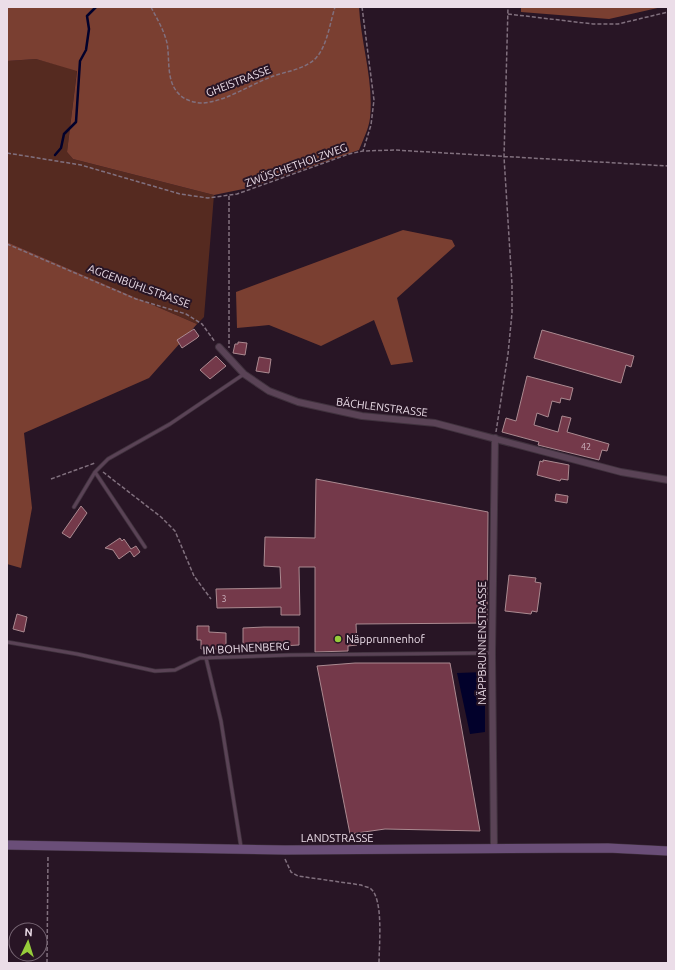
<svg xmlns="http://www.w3.org/2000/svg" width="675" height="970" viewBox="0 0 675 970" font-family="Ubuntu,sans-serif">
  <rect width="100%" height="100%" fill="#281525"/>
  <path fill="#552a20" d="M36,59L77,70L67,152L73,159L214,195L204,317L197,324L7,242V61Z"/>
  <path fill="#7a3f31" d="M7,7H359C361,44 374,81 370,118C369,128 363,140 359,150L248,188L214,195L73,159L67,152L77,71L36,59L7,61Z
    M521,7H662L609,19L521,12Z
    M403,230L452,240L455,246L397,298L413,362L391,365L374,320L321,346L269,325L237,328L236,292Z
    M7,242L197,324L149,378L24,433L32,508L21,568L7,564Z"/>
  <path fill="#02012b" d="M485,672V732L470,734L457,673Z"/>
  <g fill="none" stroke-linecap="round" stroke-linejoin="round">
    <path stroke="#02012b" stroke-width="2.5" d="M55,155L61,148L64,134L76,122L80,61L86,50L89,29L87,16L96,7"/>
  </g>
  <path fill="#74394a" stroke="#ab8a91" d="M194,329L199,336L197,338L182,348L177,340Z
    M542,330L634,356L631,367L626,365L621,383L534,358Z
    M238,342L247,343L245,355L233,353L235,344H238Z
    M216,356L226,366L210,379L200,370Z
    M259,357L271,359L269,373L256,371Z
    M527,376L573,388L570,400L561,398L560,403L552,401L548,417L537,413L534,425L558,432L562,416L571,418L567,432L609,444L607,451L602,450L599,460L538,445L539,442L502,432L506,418L516,421Z
    M543,460L569,465L568,480L561,479L560,481L537,475L540,461L543,462Z
    M316,479L488,512L487,623L356,624L357,645L348,646V651L315,652V567H299L300,615H281V607L217,608L216,589L281,588L280,567L264,566L265,537L315,538Z
    M556,494L568,496L567,503L555,501Z
    M81,506L87,513L70,538L62,533Z
    M120,538L122,541L124,539L131,549L136,546L140,552L134,557L130,551L119,559L113,550L105,548Z
    M509,575L536,578L535,582L541,583L537,612L532,611L531,614L505,611Z
    M17,614L27,617L24,632L13,629Z
    M197,626H209V632L226,633V649H201V640H197Z
    M264,627H299V645L243,648V628Z
    M355,663H450L480,831L385,829L350,834L317,666Z"/>
  <g fill="none" stroke-linecap="round" stroke-linejoin="round">
    <defs>
      <path id="lane" d="M95,472L145,547
        M74,507L95,472L108,459L170,424L244,374
        M7,642L77,654L155,671L175,670L200,658L290,655L491,653
        M206,658L221,721L241,847"/>
      <path id="street" d="M219,347L244,374L269,391L298,402L362,416L435,423L621,472L668,480
        M494,849L492,653L495,438"/>
      <path id="secondary" d="M7,845L285,850L608,848L668,851"/>
    </defs>
    <use href="#lane" stroke="#40323e" stroke-width="4.5"/>
    <use href="#street" stroke="#40323e" stroke-width="8"/>
    <use href="#secondary" stroke="#40323e" stroke-width="10"/>
    <path stroke="#81707e" stroke-width="1.5" stroke-dasharray="4 2" stroke-linecap="butt" d="M151,7C157,19 164,30 167,43C170,59 166,80 178,93C184,100 194,103 203,103C227,101 249,85 271,77C286,71 304,70 316,58C327,46 330,23 335,7
      M362,7L374,100L371,125L363,151
      M508,14L593,24H618L668,12
      M7,153L81,165L180,194L208,198L237,194L349,154L363,151L394,150L668,166
      M229,196V348
      M7,244L136,299L186,314L202,324L215,342
      M496,432L508,354L512,313V285L504,157L508,7
      M103,472L161,517L175,531L194,576L211,599
      M51,479L95,463
      M285,859L291,872L298,876L361,885C363,886 367,887 370,888C384,898 379,946 379,963
      M47,963L48,855"/>
    <use href="#lane" stroke="#5a4356" stroke-width="3"/>
    <use href="#street" stroke="#5a4356" stroke-width="6"/>
    <use href="#secondary" stroke="#6a4e78" stroke-width="9"/>
  </g>
  <circle fill="#96cc3a" stroke="#281525" stroke-width="1.5" cx="338" cy="639" r="4"/>
  <g text-anchor="middle" dominant-baseline="central" stroke-width="4" stroke-linejoin="round" paint-order="stroke">
    <g font-size="9" fill="#cdb4c0">
      <text x="586" y="447">42</text>
      <text x="224" y="599">3</text>
    </g>
    <g font-size="11" fill="#ebdde8" stroke="#281525">
      <text transform="translate(238 81) rotate(-21)">GHEISTRASSE</text>
      <text transform="translate(296 165) rotate(-20)">ZWÜSCHETHOLZWEG</text>
      <text transform="translate(139 286) rotate(20)">AGGENBÜHLSTRASSE</text>
      <text transform="translate(382 407) rotate(7)">BÄCHLENSTRASSE</text>
      <text transform="translate(482 643) rotate(-90)">NÄPPBRUNNENSTRASSE</text>
      <text transform="translate(246 648) rotate(-3)">IM BOHNENBERG</text>
      <text x="337" y="838">LANDSTRASSE</text>
    </g>
    <g font-size="11" fill="#ebdde8" stroke="#281525" text-anchor="start">
      <text x="346" y="639">Näpprunnenhof</text>
    </g>
  </g>
  <rect width="675" height="970" fill="none" stroke="#ebdde8" stroke-width="16"/>
  <g transform="translate(28 942) rotate(4)"><circle r="19" fill="#281525" stroke="#766573"/>
  <path d="M0-3L7 15L0 10L-7 15Z" fill="#96cc3a"/>
  <text y="-6" font-size="11" font-weight="bold" text-anchor="middle" fill="#ebdde8">N</text>
  </g>
</svg>
